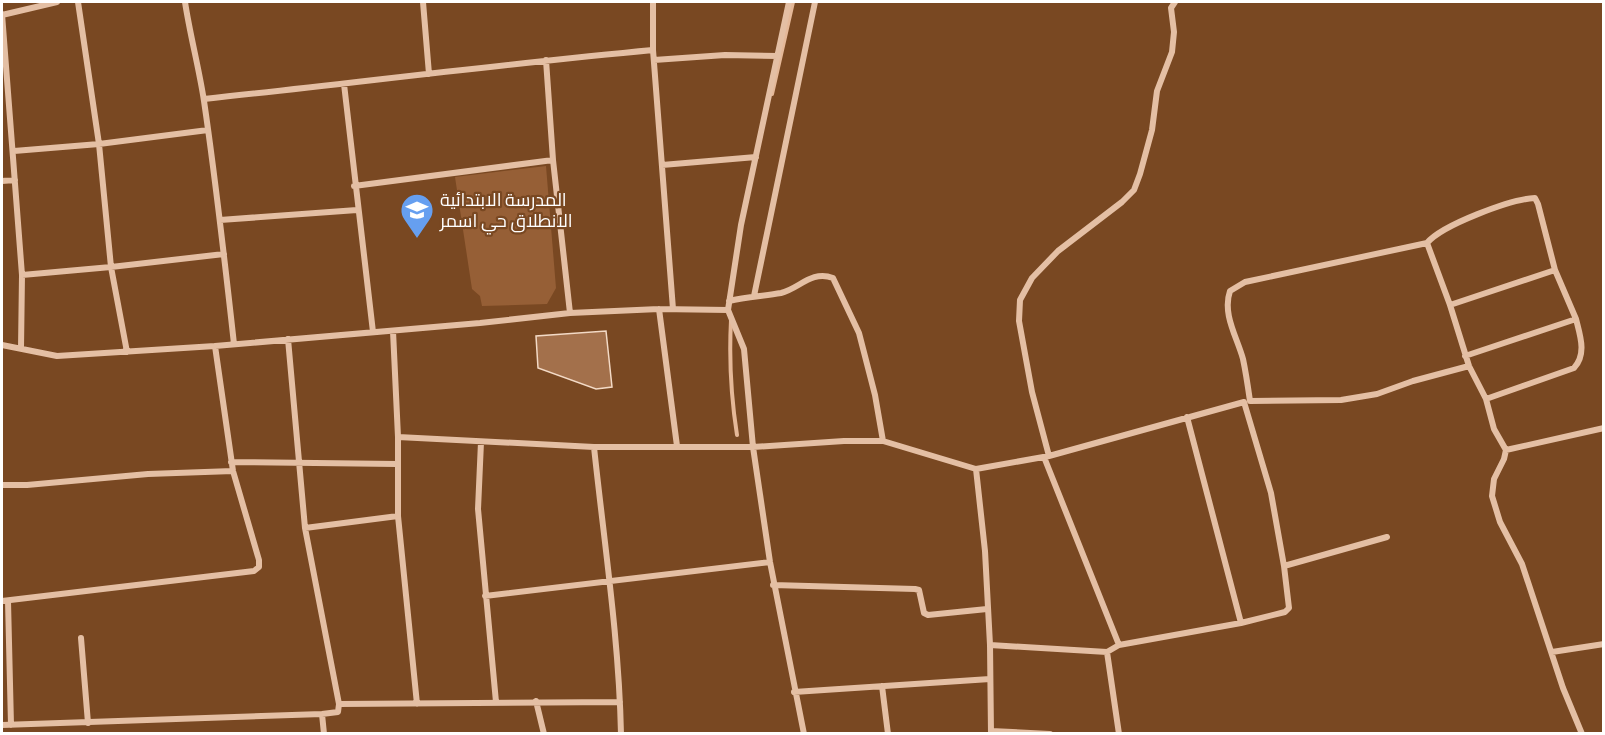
<svg xmlns="http://www.w3.org/2000/svg" width="1605" height="735" viewBox="0 0 1605 735" font-family="'Source Sans 3',Cairo,sans-serif">
  <rect width="100%" height="100%" fill="#794822"/>
  <path fill="#965f36" d="M546,166L556,288L547,304L482,306L480,296L472,289L455,177Z"/>
  <g fill="none" stroke-linecap="round" stroke-linejoin="round">
    <path stroke="#e5b898" stroke-width="4" d="M772,94L793,2
      M731,320C729,358 731,397 737,435"/>
  </g>
  <path fill="#a3704b" stroke="#f3dac6" stroke-width="1.5" d="M606,331L612,387L596,389L538,368L536,336Z"/>
  <g fill="none" stroke-linecap="round" stroke-linejoin="round">
    <path stroke="#e4bfa4" stroke-width="6" d="M78,2L99,144L111,267L127,352
      M185,2C190,35 199,68 204,101C216,182 225,263 234,344
      M423,2L429,74
      M653,2V50L673,309
      M2,14L22,275L21,348
      M2,15L57,2
      M546,60L553,160L570,313
      M654,60L725,55L778,56
      M344,84L373,332
      M204,99C354,83 503,64 653,50
      M14,151L99,144L208,130
      M662,165L756,157
      M2,181L15,180
      M354,186L553,160
      M220,220L357,210
      M1427,243C1442,225 1511,199 1535,198L1538,204L1555,270L1450,305
      M22,275L111,267L224,254
      M754,296L815,2
      M729,301C746,297 764,296 781,293C799,289 811,270 833,278L859,333L875,395L883,441
      M659,309L677,446
      M728,310L744,349L753,447L770,562L804,734
      M393,331L398,437V516L417,704
      M288,339L305,528L339,704
      M2,345L57,356L215,346L480,323L570,313L659,309L728,310L741,225L789,2
      M1465,356L1576,319L1555,270
      M1469,366L1413,381L1377,394L1341,400L1250,401C1248,387 1246,373 1243,359C1237,337 1222,314 1230,291L1245,282L1427,243L1450,305L1469,366L1486,399L1574,368C1587,354 1580,335 1576,319
      M1486,399L1494,429L1506,450L1504,459L1494,479L1492,496L1500,522L1522,564L1563,688L1582,734
      M1187,417L1241,623
      M398,437L594,447H753L844,441H883L976,469L1049,456L1244,402L1271,493L1284,566L1289,608L1285,612L1241,623L1119,645L1107,652L990,645
      M481,442L478,509L496,702
      M594,447C604,542 619,638 621,734
      M1506,450L1604,428
      M1049,456L1032,392L1019,321L1020,300L1032,278L1058,251L1122,202L1134,190L1140,174L1152,130L1157,91L1172,52L1174,32L1171,8L1175,2
      M1044,457L1119,645
      M231,462L397,464
      M976,469L985,551L990,645L991,734
      M2,485H27L148,474L233,471
      M305,528L398,516
      M1284,566L1387,537
      M773,585L915,589L919,590L924,613L928,615L987,609
      M485,596L770,562
      M2,601L254,571L259,567V560L233,471L215,346
      M8,601L11,725
      M81,638L88,723
      M1107,652L1119,734
      M1552,652L1604,644
      M882,686L888,734
      M794,692L990,679
      M536,701L544,734
      M322,714L324,734
      M2,725L322,714L338,712L339,704L620,702
      M991,731L1050,734"/>
  </g>
  <defs>
    <symbol id="school-pin" viewBox="-11 -11 22 30"><path d="M0 17L-7.5 6A9.5 9.5 0 1 1 7.5 6Z" fill="#669ff0" stroke="#794822"/><path d="M0-5L7-2L0 1L-7-2ZM-4 1L0 2.5L4 1V4Q0 6-4 4Z" fill="#fff"/></symbol>
  </defs>
  <g fill-rule="evenodd">
    <use href="#school-pin" x="398" y="191" width="38" height="52"/>
  </g>
  <g text-anchor="middle" dominant-baseline="central" stroke-width="4.5" stroke-linejoin="round" paint-order="stroke">
    <g font-size="18" fill="#fff" stroke="#794822" text-anchor="start">
      <text x="440" y="200">المدرسة الابتدائية<tspan x="440" dy="21">الانطلاق حي اسمر</tspan></text>
    </g>
  </g>
  <rect width="1605" height="735" fill="none" stroke="#ffffff" stroke-width="6"/>
</svg>
